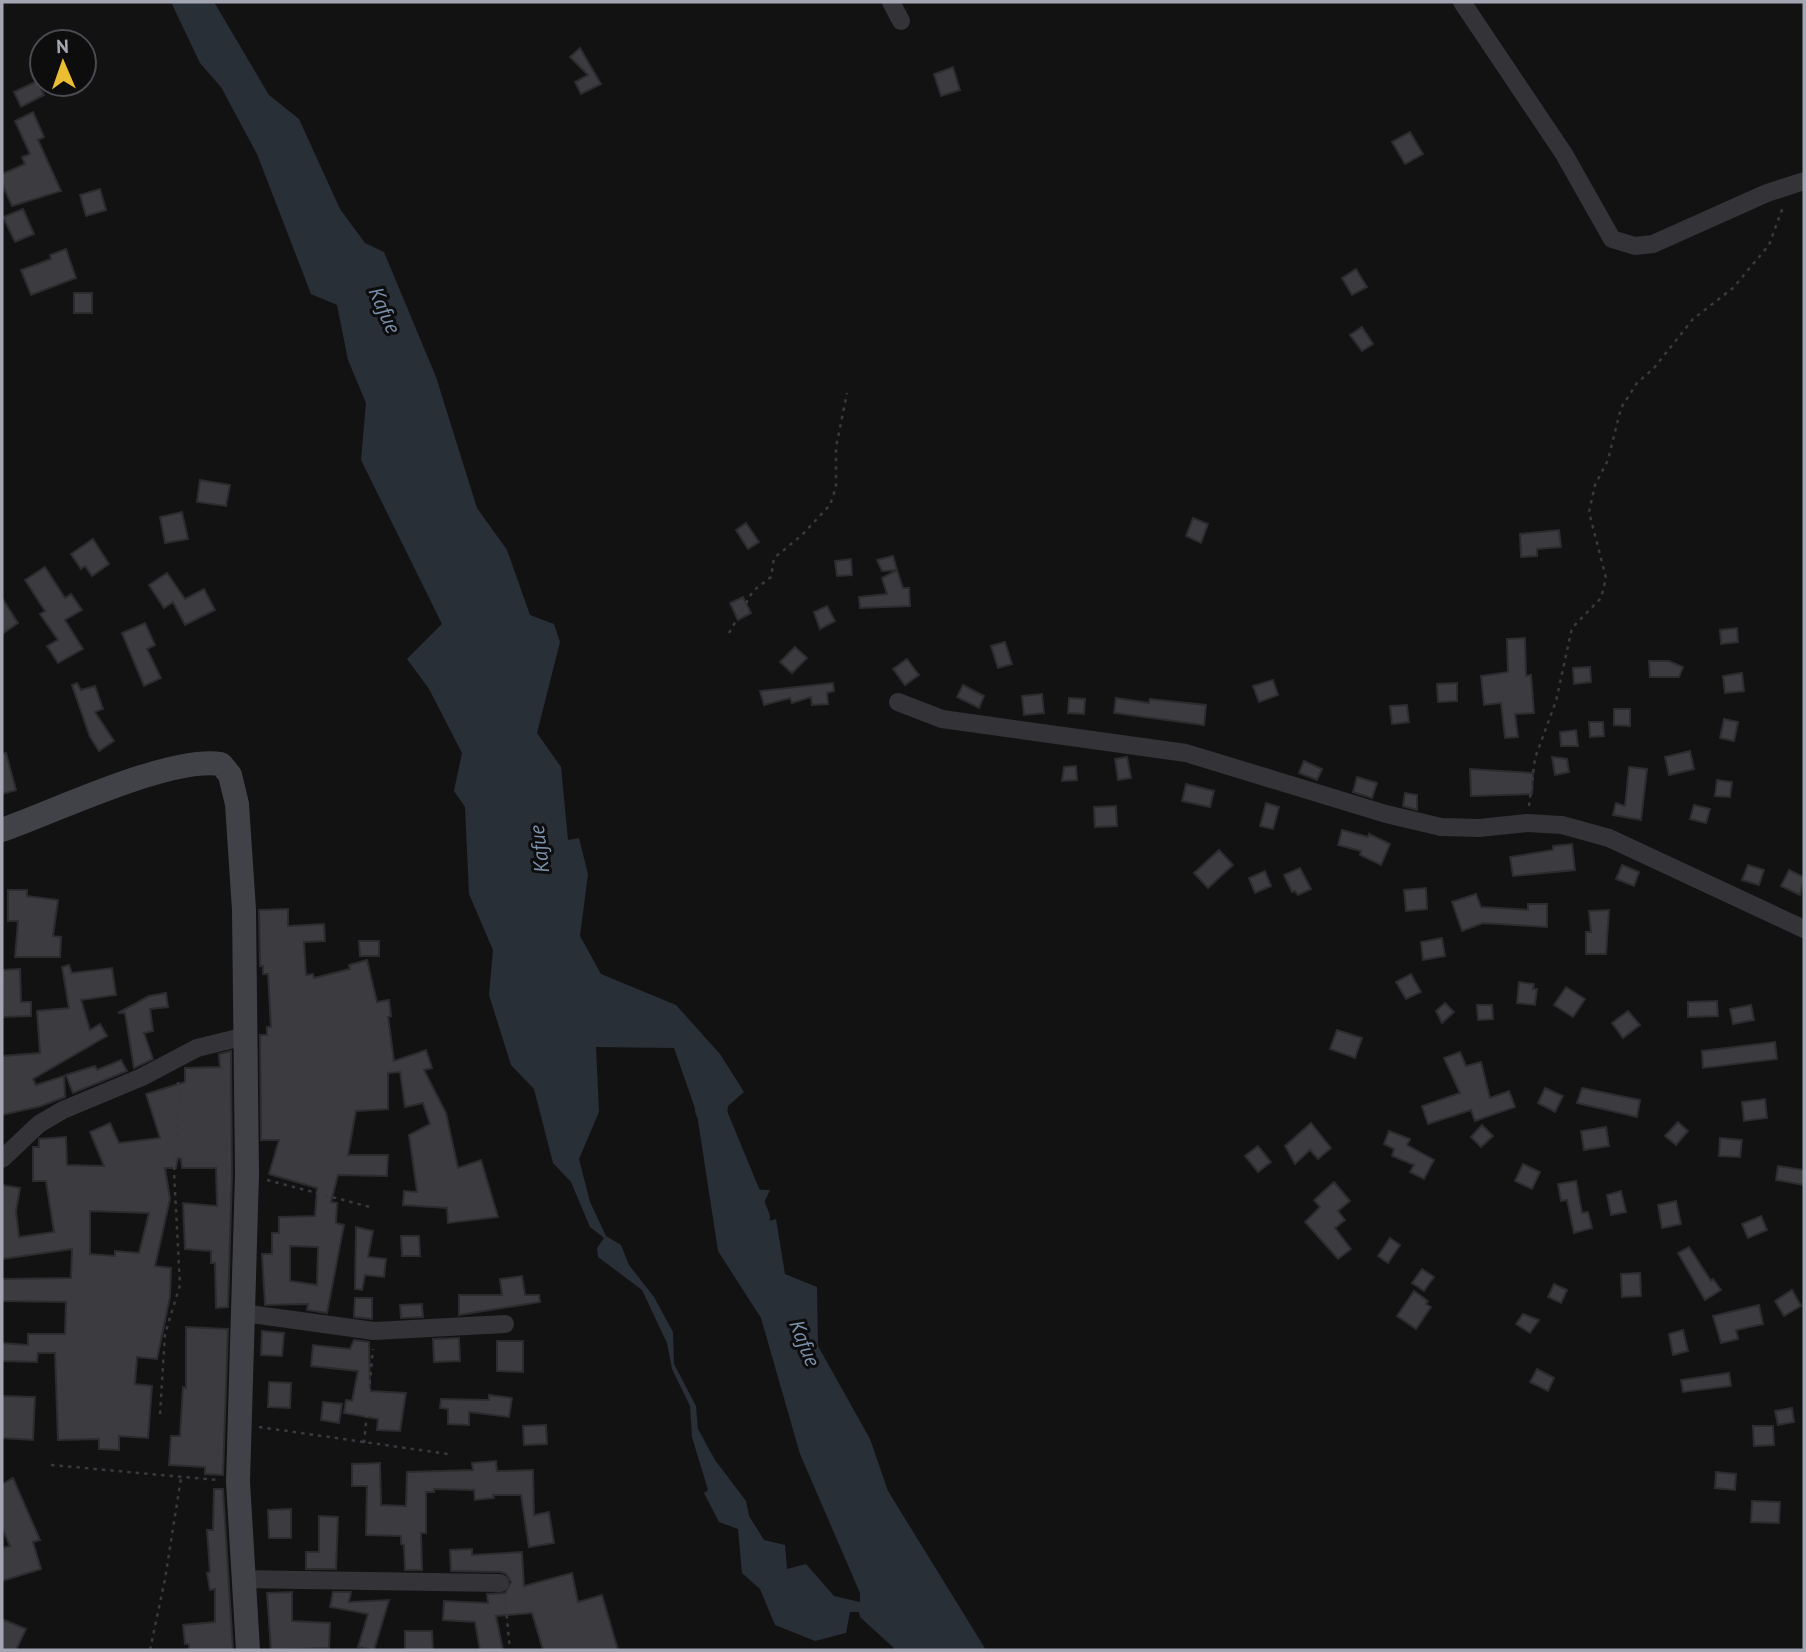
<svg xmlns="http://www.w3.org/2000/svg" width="1806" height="1652" viewBox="0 0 1806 1652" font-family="'PT Sans',sans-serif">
  <rect width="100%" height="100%" fill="#121213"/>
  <path fill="#292f36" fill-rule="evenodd" d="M171,2H214L269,95L299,119L340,209L365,243L384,252L436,377L477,508L507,550L530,615L554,624L560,642L537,733L561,767L568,840L579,838L588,874L580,936L601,974L676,1005L720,1054L744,1092L728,1106C724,1146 717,1158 747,1189L770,1190L761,1209L769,1221L776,1219L785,1274L817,1287L818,1346L870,1439L888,1491L986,1650H896L860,1617L859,1612H850L846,1633L815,1641L775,1625L760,1589L742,1573L738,1529L719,1522L704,1493L708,1490L692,1437L690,1406L672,1369L667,1343L642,1290L598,1257L597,1248L604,1238L590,1227L571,1182L553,1163L534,1089L511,1065L489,995L493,950L469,894L465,807L454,791L462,753L429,689L407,659L442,624L361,460L366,403L348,360L337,305L311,294L257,154L221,87L200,63ZM596,1047L674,1048L697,1114L718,1251L761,1318L800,1454L860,1593V1602L834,1596L806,1564L787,1569L785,1545L764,1540L749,1516L746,1501L715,1460L698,1429L696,1406L674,1364L673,1332L654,1297L629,1265L621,1245L606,1236L590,1202L579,1159L599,1112Z"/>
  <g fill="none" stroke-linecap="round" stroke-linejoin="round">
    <path stroke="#292f36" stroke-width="30" d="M710,1109L755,1218"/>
  </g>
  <path fill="#3c3c40" stroke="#2c2c2f" stroke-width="2" fill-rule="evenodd" d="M580,48L601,84L581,94L575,82L588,75L570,57Z
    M953,67L960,90L941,96L934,74Z
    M37,81L44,95L21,107L14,92Z
    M33,112L44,137L38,140L61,191L12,206L2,184V174L25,164L22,157L30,154L15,121Z
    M1410,132L1423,154L1405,164L1392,142Z
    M100,189L106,210L86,216L80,195Z
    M23,209L34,234L15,242L3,217Z
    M66,249L76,278L31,295L21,270L51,259L50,255Z
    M1356,269L1367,287L1352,295L1342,278Z
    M74,293H92V313H74Z
    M1362,327L1373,344L1362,351L1350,335Z
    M200,480L230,485L226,506L197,502Z
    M182,512L188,539L165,543L160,517Z
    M1193,518L1208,524L1201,543L1186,536Z
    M746,523L759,542L748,549L736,530Z
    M1559,530L1561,547L1537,549V556L1521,557L1520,534Z
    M93,539L109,564L92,576L85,566L81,569L71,554Z
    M893,556L897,570L882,571L877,560Z
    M851,559L852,575L837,576L835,561Z
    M45,567L65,598L71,594L82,610L65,620L83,649L58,663L47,646L58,640L40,614L45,611L25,580Z
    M897,570L903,588H909L910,606L860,608L859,597L887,594L882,578Z
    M167,573L185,599L204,589L215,610L185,625L173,602L164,608L149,585Z
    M743,597L751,613L738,620L730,603Z
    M2,598L18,623L2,634Z
    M827,606L835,621L820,629L814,612Z
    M145,623L155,645L147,649L161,678L144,686L122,633Z
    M1737,628L1738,642L1721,644L1720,630Z
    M1525,638L1526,676L1531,675L1534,713L1515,714L1518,737L1505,738L1501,703L1484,705L1481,676L1508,672L1507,639Z
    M1005,642L1012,664L998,668L991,646Z
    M795,647L807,658L792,673L780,662Z
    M907,659L919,675L905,685L893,669Z
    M1649,661H1669L1683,667L1679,677H1650Z
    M1590,667L1591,682L1574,684L1573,668Z
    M1742,673L1744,691L1725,693L1723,676Z
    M1273,680L1278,695L1259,702L1253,686Z
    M77,683L81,690L95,686L103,709L95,712L114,741L99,751L90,737L72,685Z
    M833,683L834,691L827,693L828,704L812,705L811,697L792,703L790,698L764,705L760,691Z
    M1457,683V701L1438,702L1437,684Z
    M963,685L984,696L979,708L957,697Z
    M1042,694L1044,713L1024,715L1022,696Z
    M1069,698L1085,699L1084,714L1068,713Z
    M1116,698L1149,703L1150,699L1206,705L1204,725L1114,713Z
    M1407,705L1409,722L1392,724L1390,706Z
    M1614,709H1630V726L1614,725Z
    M1724,719L1738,722L1734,741L1720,738Z
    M1589,722H1603L1604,736L1590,737Z
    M1576,730L1578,746H1561L1560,732Z
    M1690,751L1694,769L1669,775L1665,757Z
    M6,753L16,790L2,794V754Z
    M1127,757L1131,778L1118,780L1115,759Z
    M1552,757L1567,759L1569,772L1555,775Z
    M1304,761L1322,769L1317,780L1299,773Z
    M1076,766L1077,780L1062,781L1064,767Z
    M1629,767L1647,769L1641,820L1613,815L1616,803L1625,806Z
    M1470,769L1533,773L1532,794L1471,796Z
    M1357,777L1377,783L1372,798L1353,792Z
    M1717,780L1732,782L1730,797L1715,796Z
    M1186,784L1214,791L1210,807L1182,801Z
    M1405,793L1417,795V810L1403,806Z
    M1266,803L1279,807L1273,829L1260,826Z
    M1694,805L1710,809L1706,823L1690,819Z
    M1116,806L1117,826L1095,827L1094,807Z
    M1342,830L1368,837L1369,834L1390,844L1381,865L1360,855L1361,851L1338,845Z
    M1572,844L1575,870L1513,876L1510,857L1553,850V846Z
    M1219,850L1233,865L1208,888L1194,873Z
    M1622,865L1639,872L1634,886L1616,879Z
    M1748,865L1764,870L1759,885L1742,880Z
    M1300,868L1311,889L1298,895L1295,891L1292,892L1284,875Z
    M1789,870L1804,877L1800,895L1781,886Z
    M1265,871L1271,886L1255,893L1249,878Z
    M1426,888L1427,909L1406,911L1404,890Z
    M8,890H27V896L58,900L53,936L61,937L60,957H15L18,921H8Z
    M1476,894L1481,907L1528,910V904H1547V927L1483,923L1462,931L1452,902Z
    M288,909V926L324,924L325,941L304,942L306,975L313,974L314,978L350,969L349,965L367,960L377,1002L389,1000L391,1016L388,1017L394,1061L426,1050L432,1068L424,1070L446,1113L458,1168L481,1160L498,1217L448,1223L447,1208L403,1205L404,1191L417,1192L409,1135L430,1124L423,1103L405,1107L400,1072L388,1073V1109L356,1111L348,1155H388L387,1176L338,1175L331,1202L337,1203L336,1223L344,1225L327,1313L307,1310L308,1304L265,1305L262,1254H272V1233H279V1217L315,1216L317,1188L269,1174L279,1140H261L260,1035H267V1027H271L268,974H263V966H260L259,910ZM290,1246L318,1247L317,1285L290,1281Z
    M1609,910L1606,954H1586V932H1591L1589,911Z
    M1442,938L1445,956L1423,960L1421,942Z
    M359,941H379V956H360Z
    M69,965L72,973L112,968L116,995L81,1000L90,1030L100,1024L107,1036L33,1079L36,1085L64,1076L65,1097L41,1106L2,1115V1056L40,1053L37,1011L69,1008L62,967Z
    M20,969L21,1002H31V1016L3,1017L2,970Z
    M1411,974L1421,992L1406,999L1396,982Z
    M1519,982L1534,984L1533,989H1537L1535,1005L1517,1003Z
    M1566,987L1585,999L1573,1017L1554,1005Z
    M166,993L168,1007L150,1009L153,1031L144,1033L153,1059L134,1068L125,1013H118L149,996Z
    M1717,1001L1718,1016L1688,1017V1002Z
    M1445,1003L1454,1012L1442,1023L1436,1011Z
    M1477,1005H1492L1493,1019L1478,1020Z
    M1751,1005L1754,1020L1733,1024L1730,1009Z
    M1628,1011L1640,1025L1623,1038L1612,1023Z
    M1337,1030L1362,1038L1355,1058L1330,1049Z
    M1775,1042L1777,1059L1703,1068L1702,1051Z
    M231,1051L232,1174L228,1307L216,1308L215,1263H211V1251L185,1249L183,1203L217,1206L216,1168H182L181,1159L178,1158L176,1168H165L170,1199L155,1266L171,1268L170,1297L157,1359L137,1357L135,1384L152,1386L148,1438L119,1436V1450L99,1449V1439L58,1440L55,1353H38L37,1362L2,1361V1343L28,1345V1334H65L66,1302L2,1301V1279L71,1278L72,1249L2,1259V1185L20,1188L16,1211L19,1237L54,1232L46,1181H33V1147H39V1139L66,1137L67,1165L104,1166L90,1132L110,1123L119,1143L160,1138L146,1094L185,1082V1068L220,1067L219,1054ZM90,1211L149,1213L139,1253L115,1251V1256L90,1254Z
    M1460,1052L1466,1066L1481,1062L1490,1098L1509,1091L1515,1107L1475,1121L1471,1110L1428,1124L1422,1106L1460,1093L1444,1058Z
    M121,1060L127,1071L73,1093L66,1075L95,1066L97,1070Z
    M1545,1088L1563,1096L1555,1112L1538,1103Z
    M1582,1088L1640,1100L1637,1117L1577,1103Z
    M1765,1099L1767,1118L1744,1121L1742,1102Z
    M1678,1122L1688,1131L1676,1145L1665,1136Z
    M1311,1123L1331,1148L1318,1159L1310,1150L1295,1164L1285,1146Z
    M1482,1125L1493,1136L1481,1147L1471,1137Z
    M1606,1127L1609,1146L1584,1150L1581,1131Z
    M1389,1131L1410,1139L1407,1145L1434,1160L1424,1179L1410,1172L1414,1165L1392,1156L1394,1149L1384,1144Z
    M1720,1138L1742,1140L1740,1157L1719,1156Z
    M1258,1146L1271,1162L1258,1172L1245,1156Z
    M1523,1164L1540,1172L1532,1189L1515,1181Z
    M1778,1166L1804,1170V1185L1776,1180Z
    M1576,1181L1582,1213L1588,1212L1592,1228L1574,1233L1567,1200L1561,1201L1558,1184Z
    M1334,1182L1350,1201L1338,1211L1345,1220L1335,1228L1351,1249L1338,1259L1305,1222L1320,1207L1314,1200Z
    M1621,1191L1626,1212L1611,1215L1607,1195Z
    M1676,1201L1681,1224L1662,1228L1658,1205Z
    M1761,1216L1767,1230L1748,1238L1742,1224Z
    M356,1227L373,1231L368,1257L386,1259L384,1277L365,1275L362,1290L355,1289Z
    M401,1236H419L420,1256H402Z
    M1390,1238L1400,1245L1388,1263L1378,1256Z
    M1689,1247L1711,1281L1713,1279L1721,1290L1705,1300L1678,1253Z
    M1422,1269L1434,1277L1424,1291L1412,1283Z
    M1640,1273L1641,1296L1622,1297L1621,1274Z
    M522,1276L525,1295H539L540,1302L459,1315V1295H502L500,1279Z
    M1554,1284L1567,1290L1561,1303L1548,1297Z
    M1792,1290L1801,1306L1784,1316L1775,1301Z
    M1414,1291L1428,1301L1426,1304L1431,1307L1416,1329L1397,1316Z
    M355,1298H372V1319L354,1317Z
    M422,1304L423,1317L401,1318L400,1305Z
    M1759,1305L1763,1324L1736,1330L1738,1339L1721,1343L1713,1316Z
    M1523,1314L1539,1320L1530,1333L1516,1324Z
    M186,1327L228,1329L223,1475L205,1474V1467L169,1465L171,1436H180L183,1387L186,1388Z
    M1683,1330L1688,1351L1673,1355L1669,1334Z
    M262,1331L284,1333L282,1356L261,1355Z
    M459,1338L460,1361L434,1362L433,1339Z
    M354,1340L369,1342L370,1391L406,1393L400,1431L377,1430L378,1419L344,1413L346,1400L352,1401L358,1371L311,1366L313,1345L350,1349Z
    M497,1341H523V1372L497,1371Z
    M1537,1369L1554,1378L1548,1391L1530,1382Z
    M1729,1373L1731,1386L1683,1392L1681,1380Z
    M269,1382L291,1383L290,1408L268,1407Z
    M489,1395L512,1398L509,1417L469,1412V1425L448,1424V1409L440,1408L441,1399L489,1400Z
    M2,1396L35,1397L33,1440L2,1438Z
    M323,1402L342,1404L339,1423L321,1420Z
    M1792,1408L1794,1422L1778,1425L1775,1411Z
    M546,1425L547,1444L524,1445L523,1426Z
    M1753,1426H1773L1774,1445L1754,1446Z
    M496,1461L497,1471L533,1470L534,1515L549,1512L554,1543L529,1547L521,1495H493L494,1498L475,1500L474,1490L434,1489V1492H426V1533H421L422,1570H405L404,1545L401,1544V1536L366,1535L367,1486H352V1464L380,1463L381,1505L406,1506L407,1472L473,1470L472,1463Z
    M1716,1472L1736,1474L1735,1490L1715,1488Z
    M13,1478L40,1540L33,1542L41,1569L2,1581V1548L10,1546L2,1528V1484Z
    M214,1489H223L233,1650H189V1644H185L183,1625L215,1622V1589L210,1590L207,1573L210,1572L207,1530H213Z
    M1752,1501L1780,1502L1779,1523L1751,1522Z
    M291,1509V1538H269L268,1510Z
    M319,1516L338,1517L336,1569H306V1552H319Z
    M472,1549V1555L522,1552L524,1586L572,1573L578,1602L602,1595L618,1650H543L532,1613L496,1616L503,1650H480L475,1622L443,1620L444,1601L488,1603L487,1594L505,1593L511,1582L506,1574L501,1572L451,1571L450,1550Z
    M292,1592V1621L330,1623L329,1648L271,1650L267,1593Z
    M333,1592H351L349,1602L389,1600L374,1650L358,1647L368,1614L330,1607Z
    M2,1619L26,1629L16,1650H2Z
    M405,1631H432L433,1650H405Z"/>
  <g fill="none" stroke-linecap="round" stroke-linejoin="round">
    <path stroke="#393a3f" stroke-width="2.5" stroke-dasharray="3.5 5" stroke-linecap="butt" d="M729,633L753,591L771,577L774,558L802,535L830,505L836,487V447L847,393
      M1529,806L1535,758L1556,701L1572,628L1601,598L1606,578L1589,512L1595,485L1608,460L1621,408L1637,383L1654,368L1693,319L1733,288L1769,245L1783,207
      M267,1180L370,1207
      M160,1414L165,1334L180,1285L174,1172L180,1089L176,1078
      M259,1427L448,1454
      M364,1443L373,1349
      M51,1465L217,1480
      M505,1598L510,1650
      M150,1650L165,1579L181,1478"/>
    <path stroke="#333338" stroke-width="18" d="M891,2L901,21
      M1462,2L1564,154L1612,239L1635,246L1653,244L1767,193L1804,181
      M898,702L942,719L1186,753L1386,814L1441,827L1479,828L1527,823L1562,825L1609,838L1804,929
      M2,1159L39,1124L63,1110L142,1077L197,1048L246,1036
      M243,1313L374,1331L505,1324
      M244,1579L500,1583"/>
    <path stroke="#414248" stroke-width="24" d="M2,830C54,812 169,756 221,764L230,775L237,804L244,910L247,1174L238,1482L248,1650"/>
  </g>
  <g text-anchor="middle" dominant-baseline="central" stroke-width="6" stroke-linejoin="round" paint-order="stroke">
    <g font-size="21" font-style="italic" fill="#7b91ad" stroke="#0d0d0e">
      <text transform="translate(385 310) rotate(66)">Kafue</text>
      <text transform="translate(539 849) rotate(-97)">Kafue</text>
      <text transform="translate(805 1343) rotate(68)">Kafue</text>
    </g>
  </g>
  <rect width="1806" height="1652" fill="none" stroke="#a4a7b3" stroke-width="7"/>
  <g transform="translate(63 63) rotate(358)"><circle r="33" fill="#0d0d0e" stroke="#494b50" stroke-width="2"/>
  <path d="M0-5L12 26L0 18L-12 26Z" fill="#eabd33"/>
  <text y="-10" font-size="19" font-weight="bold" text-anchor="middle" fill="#a4a7b3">N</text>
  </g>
</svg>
